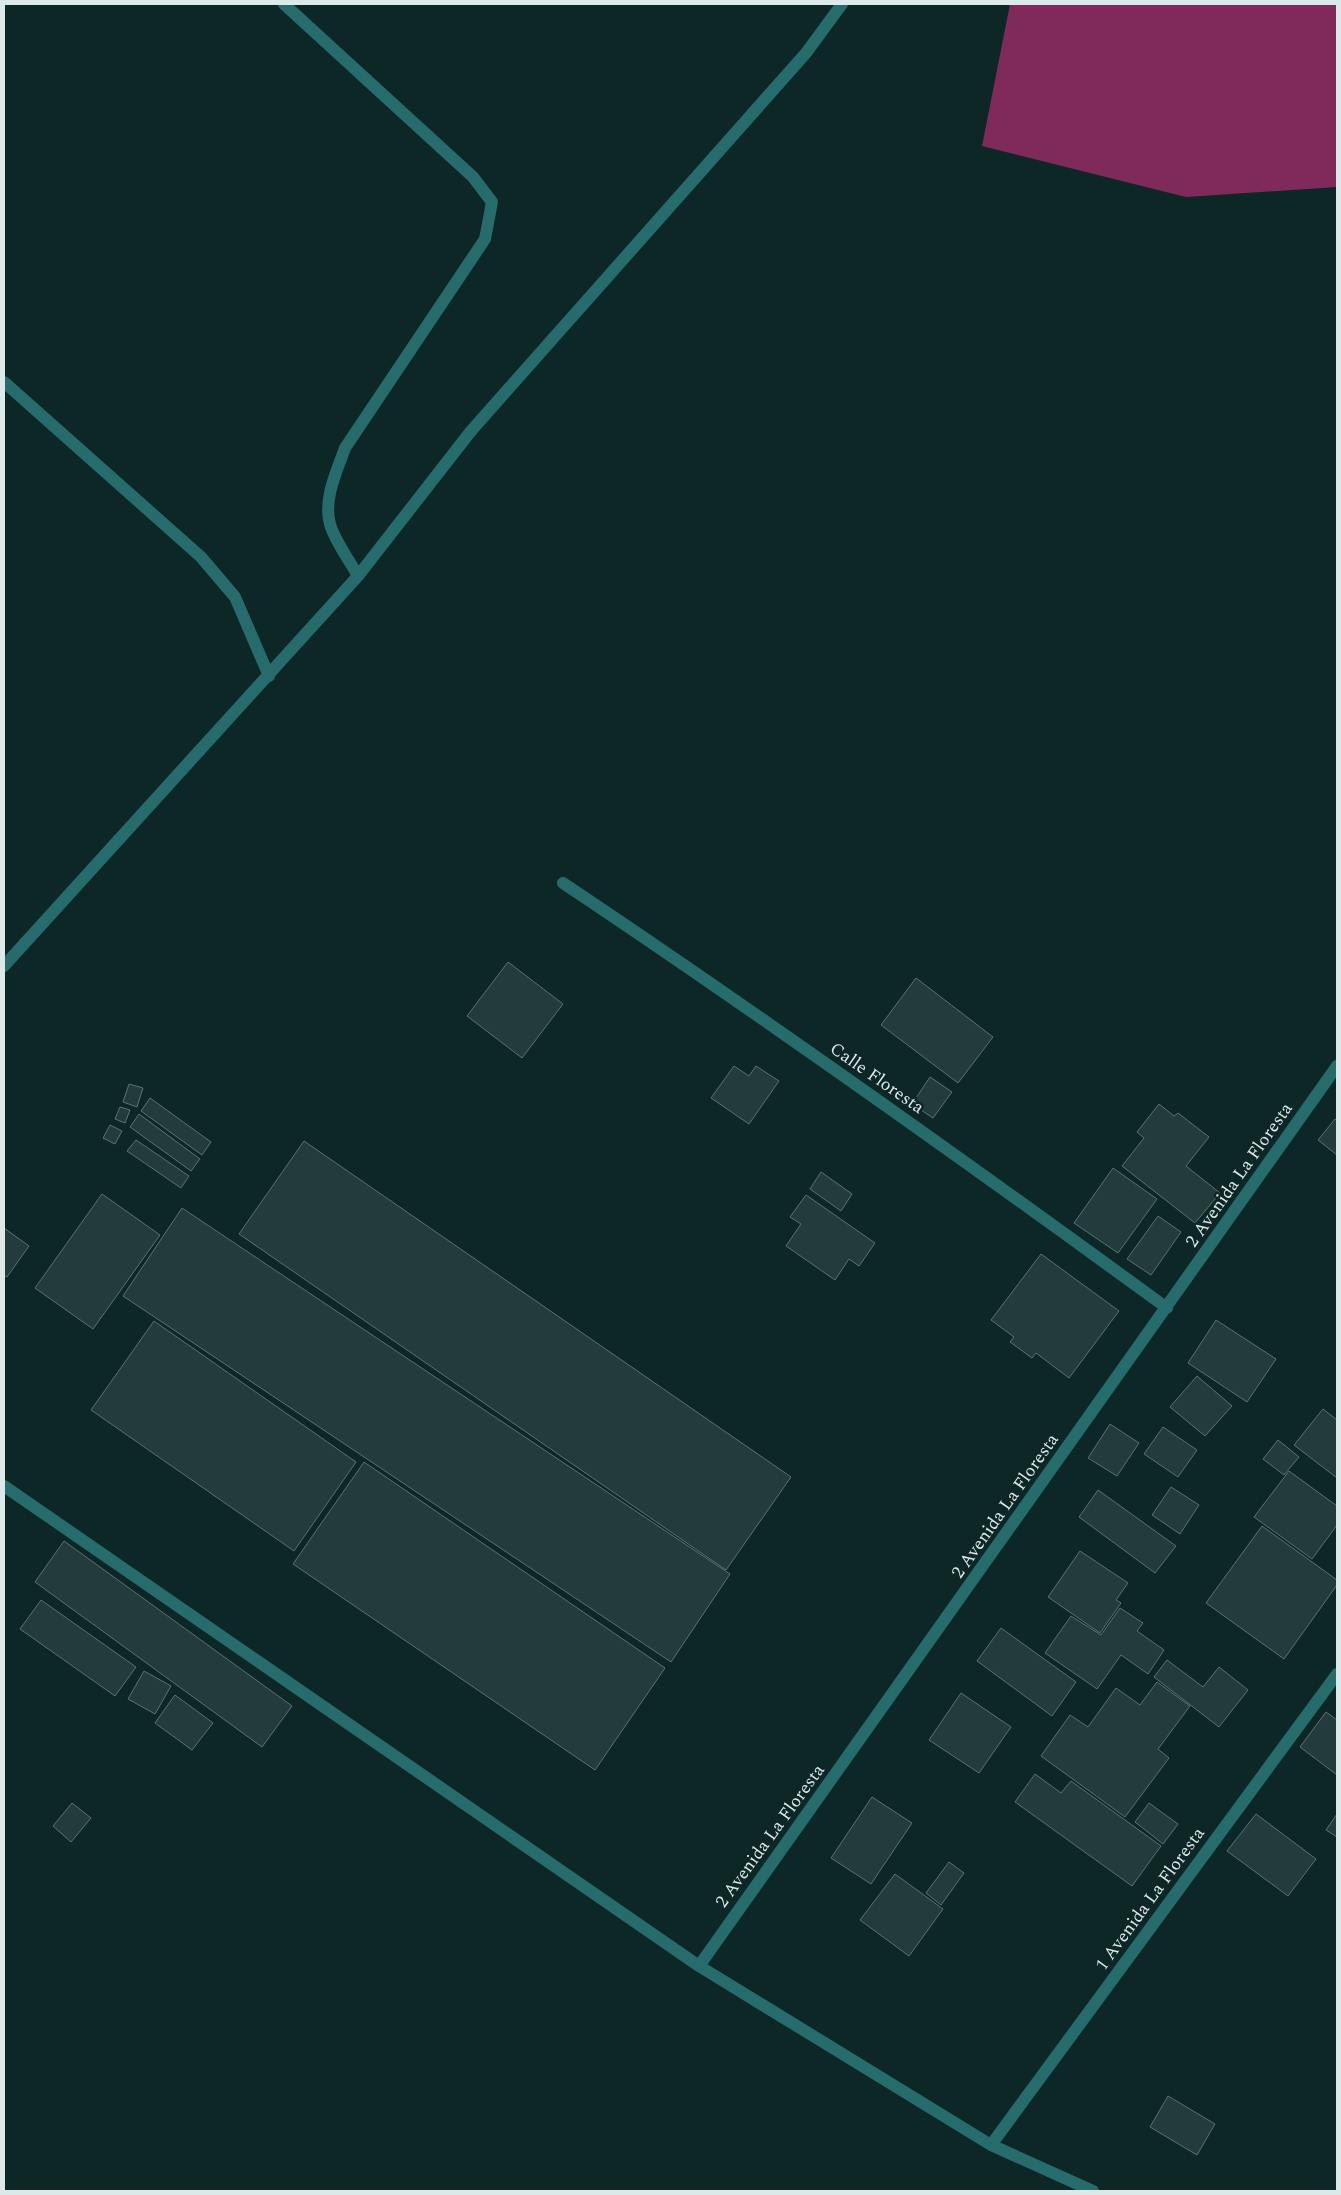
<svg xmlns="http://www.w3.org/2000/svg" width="1341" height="2195" viewBox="0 0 1341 2195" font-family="Spectral,serif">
  <rect width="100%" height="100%" fill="#0d2626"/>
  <path fill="#802a5b" d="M1010,4H1337V187L1186,197L982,146Z"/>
  <path fill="#233c3b" stroke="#597373" d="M508,962L563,1004L522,1058L467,1016Z
    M916,978L993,1037L958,1083L881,1025Z
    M734,1066L749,1076L756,1066L779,1081L749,1124L711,1098Z
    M930,1077L952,1092L933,1118L912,1104Z
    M129,1084L143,1088L137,1107L123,1102Z
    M150,1098L211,1142L202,1155L141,1111Z
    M1159,1104L1174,1116L1178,1113L1209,1137L1186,1166L1220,1193L1195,1223L1122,1166L1144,1138L1137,1132Z
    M120,1107L130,1110L125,1123L115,1119Z
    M139,1114L200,1159L191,1171L130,1127Z
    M1335,1119L1337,1120V1155L1318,1140Z
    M110,1125L122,1131L115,1144L103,1138Z
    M136,1140L189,1176L181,1188L127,1151Z
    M304,1141L791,1477L726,1570L239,1234Z
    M1113,1168L1157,1199L1118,1253L1074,1223Z
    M821,1172L852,1194L841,1211L810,1189Z
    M102,1194L160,1235L93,1329L35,1288Z
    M806,1195L875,1243L859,1266L849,1259L835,1280L786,1246L801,1224L790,1217Z
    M182,1208L730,1574L671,1662L123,1296Z
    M1158,1216L1181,1232L1151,1275L1127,1259Z
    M4,1228L29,1246L7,1277L4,1275Z
    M1041,1254L1119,1311L1069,1378L1036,1353L1032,1358L1010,1342L1014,1337L991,1320Z
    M1216,1320L1276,1359L1247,1402L1188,1363Z
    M154,1321L356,1462L294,1551L91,1410Z
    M1197,1376L1232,1406L1205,1436L1170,1407Z
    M1323,1409L1337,1420V1478L1294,1445Z
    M1110,1424L1139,1443L1117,1476L1088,1458Z
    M1163,1427L1197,1450L1178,1477L1144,1454Z
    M1278,1440L1299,1457L1284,1475L1263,1459Z
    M364,1462L665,1668L595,1770L293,1564Z
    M1289,1471L1337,1506V1525L1312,1559L1254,1517Z
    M1171,1487L1199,1505L1180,1534L1152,1515Z
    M1098,1490L1176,1546L1155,1573L1079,1517Z
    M1262,1526L1337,1580V1585L1284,1659L1206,1603Z
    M64,1541L292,1706L262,1747L35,1582Z
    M1080,1551L1128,1583L1116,1600L1121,1603L1100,1633L1048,1597Z
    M41,1600L136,1667L115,1696L20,1629Z
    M1120,1608L1143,1623L1137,1631L1164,1650L1148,1674L1121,1655L1097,1689L1045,1653L1071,1616L1101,1635Z
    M1001,1628L1076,1682L1052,1716L977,1661Z
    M1167,1660L1203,1687L1219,1667L1248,1690L1219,1727L1154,1677Z
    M144,1671L171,1686L155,1714L128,1699Z
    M1157,1682L1190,1706L1158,1749L1169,1758L1125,1817L1041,1756L1070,1715L1088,1727L1116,1688L1140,1705Z
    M961,1693L1011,1727L979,1773L929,1740Z
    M175,1695L213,1723L192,1750L155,1723Z
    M1326,1712L1337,1720V1775L1300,1747Z
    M1035,1774L1061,1793L1071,1781L1161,1846L1132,1886L1015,1802Z
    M872,1797L912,1823L871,1884L831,1858Z
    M72,1803L91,1818L71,1842L53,1826Z
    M1149,1803L1178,1824L1163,1844L1135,1822Z
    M1256,1814L1316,1859L1288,1896L1227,1851Z
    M1337,1814V1837L1326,1830Z
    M949,1862L964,1873L941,1905L926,1893Z
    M895,1874L943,1909L909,1956L860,1920Z
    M1168,2096L1215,2124L1197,2155L1150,2127Z"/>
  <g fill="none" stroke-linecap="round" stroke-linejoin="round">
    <path stroke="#276c6c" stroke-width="12" d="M284,4L473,177L492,202L485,239L345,448C337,471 323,499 330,524C334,540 350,561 358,576
      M4,382L201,557L235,597L269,676
      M563,883C768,1020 968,1163 1167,1308
      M4,966L358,576L471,431L806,53L842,4
      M4,1486L699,1966L991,2145L1093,2191
      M699,1966L1337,1066
      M991,2145L1337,1674"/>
  </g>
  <g text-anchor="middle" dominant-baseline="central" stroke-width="5" stroke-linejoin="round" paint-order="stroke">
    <g font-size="18" fill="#dbe9e9" stroke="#0d2626">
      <text transform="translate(877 1078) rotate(35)">Calle Floresta</text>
      <text transform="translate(1239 1175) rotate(-55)">2 Avenida La Floresta</text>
      <text transform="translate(1005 1506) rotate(-55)">2 Avenida La Floresta</text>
      <text transform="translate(770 1836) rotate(-54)">2 Avenida La Floresta</text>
      <text transform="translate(1150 1899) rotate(-54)">1 Avenida La Floresta</text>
    </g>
  </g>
  <rect width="1341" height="2195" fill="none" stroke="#dbe9e9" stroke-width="10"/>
</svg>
